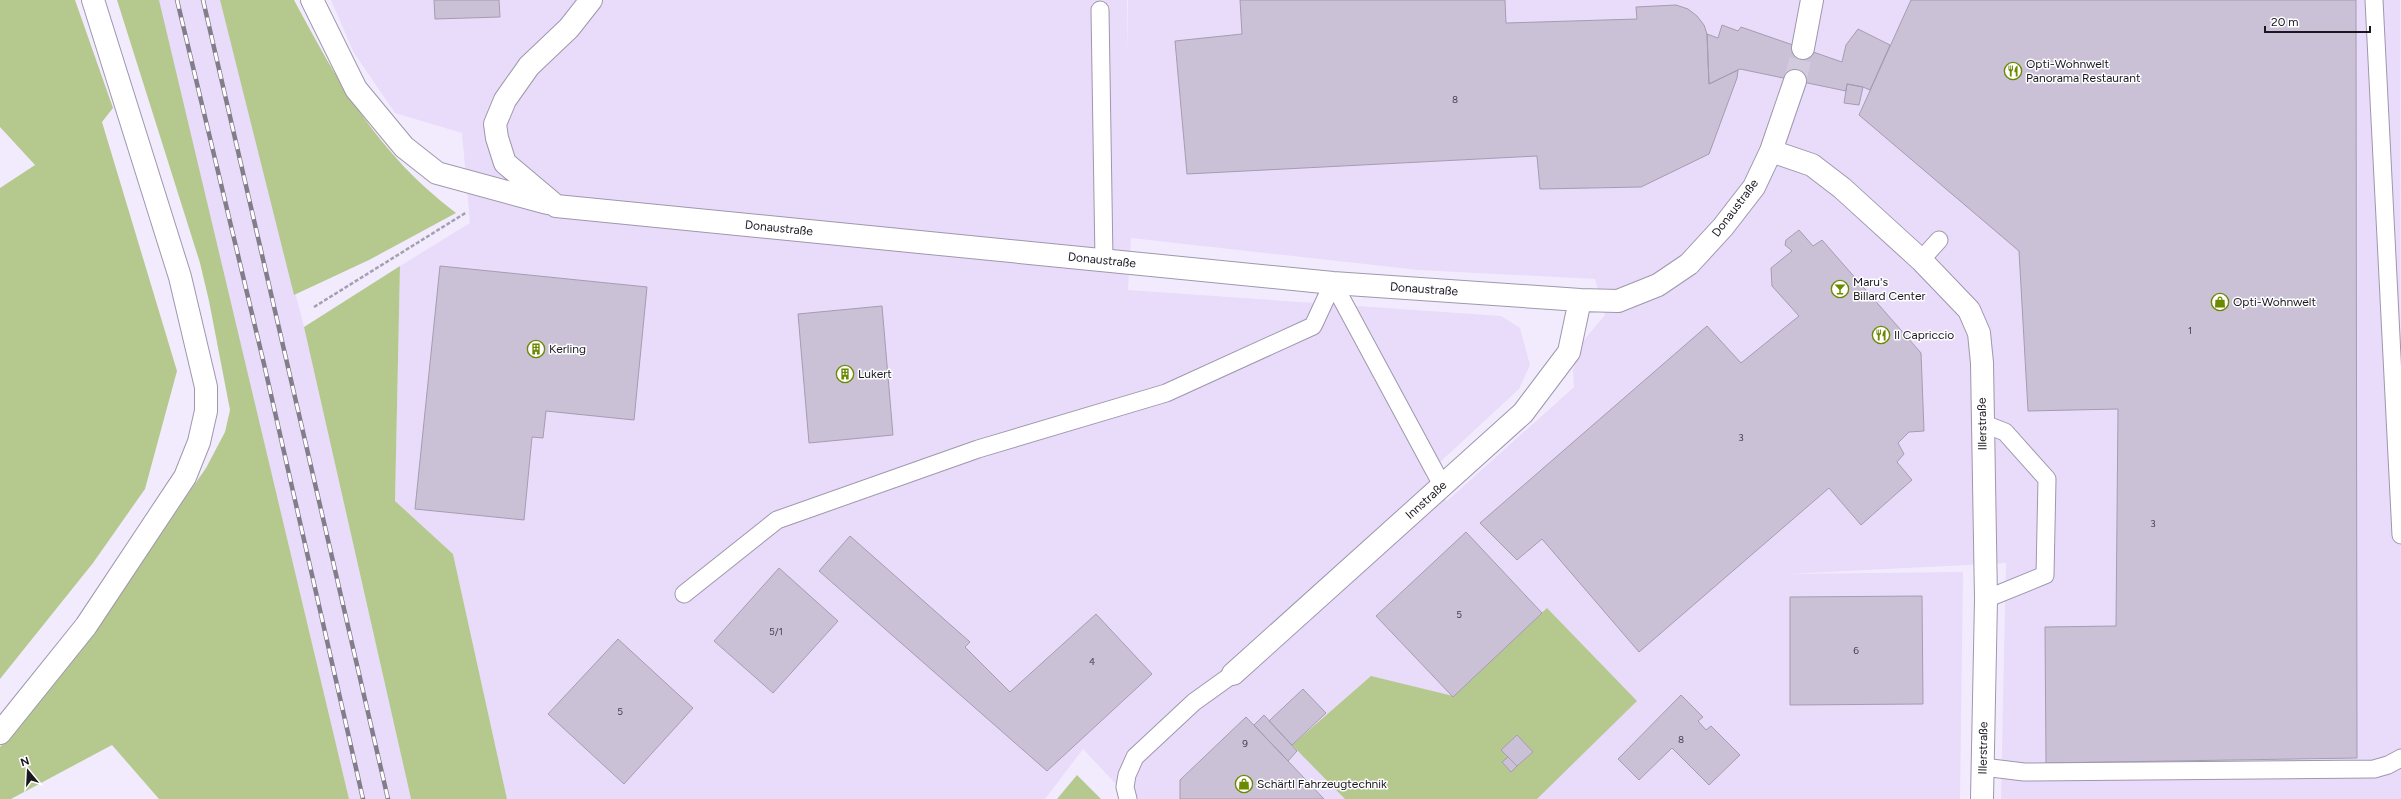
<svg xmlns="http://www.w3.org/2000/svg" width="2401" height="799" viewBox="0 0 2401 799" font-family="Figtree,sans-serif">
  <rect width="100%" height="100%" fill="#f2ebfe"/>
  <path fill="#e8dcfa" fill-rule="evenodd" d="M158,0H220L304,327L411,799H349Z
    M331,0H1127L1128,54V0H2400L2401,799H2001L2006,563L1788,574L1963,572L1960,799H1130L1083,749L1045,799H507L453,554L395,502L400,266L470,223L462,133L395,113L354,53ZM1131,238L1419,270L1595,279L1605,315L1579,346L1573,370L1574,387L1447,501L1425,476L1519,389L1530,365L1520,328L1501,316L1128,290Z"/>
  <path fill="#b5c98f" d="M0,0H75L113,108L102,122L177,371L145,489L93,563L0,679V188L35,165L0,127Z
    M117,0H159L349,799H159L112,745L11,799H0V747L71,662L206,468L225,432L230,410L209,301L200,263Z
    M220,0H294C339,84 378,154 456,213L369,260L294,295Z
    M400,266L395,501L453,554L507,799H411L304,327Z
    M1547,608L1637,701L1537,799H1345L1292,745L1371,676L1453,696Z
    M1077,775L1101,799H1057Z"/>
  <path fill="#cac1d7" stroke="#a59cb2" d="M434,0H499L500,17L435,19Z
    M1240,0H1505L1506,23L1637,19L1636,7L1676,5L1688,9L1697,16L1704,25L1707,34L1709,84L1738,70L1737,78L1709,154L1641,187L1540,189L1537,156L1187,174L1175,41L1242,34Z
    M1911,0H2356L2357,758L2046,763L2045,627L2116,626L2118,409L2028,411L2019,251L1859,115Z
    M1722,25L1738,31L1741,27L1842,62L1846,45L1858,29L1890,45L1870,90L1863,87L1847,84L1846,91L1740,69L1709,84L1707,34L1718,38Z
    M1847,84L1863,87L1859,105L1844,103Z
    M1799,230L1813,246L1822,240L1921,353L1924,431L1909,432L1898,443L1904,454L1897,462L1912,480L1861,525L1829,488L1639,652L1542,539L1517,560L1480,523L1707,326L1741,363L1799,316L1772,286L1771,268L1792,251L1785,245L1786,240Z
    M440,266L647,287L634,420L546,411L543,438L532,437L524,520L415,509Z
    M882,306L893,435L809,443L798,314Z
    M1466,532L1542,613L1453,697L1376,616Z
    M850,536L970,642L965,647L1010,692L1096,614L1152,674L1047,771L819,571Z
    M779,568L838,621L773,693L714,641Z
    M1922,596L1923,704L1790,705V597Z
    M618,639L693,708L624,784L548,714Z
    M1303,689L1326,713L1292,745L1269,721Z
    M1681,695L1703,717L1698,721L1706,730L1711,726L1740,755L1709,785L1672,748L1639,780L1618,759Z
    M1264,715L1297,751L1288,761L1254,725Z
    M1246,717L1288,761L1324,799H1180V780Z
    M1517,735L1533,752L1517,766L1501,750Z
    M1508,757L1517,766L1511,772L1502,762Z"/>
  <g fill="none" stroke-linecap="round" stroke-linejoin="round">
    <path stroke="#d2cbdd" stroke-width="22" stroke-dasharray="22 11" stroke-linecap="butt" d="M1795,81L1803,48"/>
    <defs>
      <path id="lane" d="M2374,0L2401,535
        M1100,10L1104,260
        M1921,260L1939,240
        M1333,283L1442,485
        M1982,423L2005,432L2047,479L2045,575L1986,599
        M684,594L777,520L978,449L1166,393L1313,326L1333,283
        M1983,767L2024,772L2374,769L2388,765L2401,758
        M1128,799L1125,787L1127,775L1135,757L1194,702L1233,674"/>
      <path id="street" d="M312,0L356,89L404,147L437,173L547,203
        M591,0L569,28L529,66L505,100L495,124L497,138L505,163L556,206L1333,283L1580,300L1618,301L1658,285L1689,264L1723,227L1754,187L1771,151L1795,81
        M1803,48L1812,0
        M1771,151L1812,165L1842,188L1921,260L1969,310L1979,333L1982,363L1986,599L1982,799
        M1233,674L1523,413L1569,352L1580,300
        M0,733L86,626L185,477L199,442L206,411V387L180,277L93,0"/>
    </defs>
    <use href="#lane" stroke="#9f97ac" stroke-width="19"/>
    <use href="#street" stroke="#9f97ac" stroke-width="24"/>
    <path stroke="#a5a0af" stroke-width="2.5" stroke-dasharray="4 2" stroke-linecap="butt" d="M314,307L467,212"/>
    <use href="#lane" stroke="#fff" stroke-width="17"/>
    <use href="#street" stroke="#fff" stroke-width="22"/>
    <defs>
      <path id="rail" d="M177,0L264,364L363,799
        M203,0L388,799"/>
    </defs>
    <use href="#rail" stroke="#827d8a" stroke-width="4.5"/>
    <use href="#rail" stroke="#fff" stroke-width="3" stroke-dasharray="9" stroke-linecap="butt"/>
  </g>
  <defs>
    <symbol id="restaurant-ring" viewBox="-11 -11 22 22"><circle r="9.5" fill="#fff" stroke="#6b8901" stroke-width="1.5"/><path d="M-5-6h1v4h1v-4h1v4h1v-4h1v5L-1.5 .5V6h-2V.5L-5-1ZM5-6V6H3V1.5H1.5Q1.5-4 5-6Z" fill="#6b8901"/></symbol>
    <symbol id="bar-ring" viewBox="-11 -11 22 22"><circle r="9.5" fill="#fff" stroke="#6b8901" stroke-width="1.5"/><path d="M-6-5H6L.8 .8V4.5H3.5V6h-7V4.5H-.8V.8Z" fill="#6b8901"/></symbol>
    <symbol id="shop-ring" viewBox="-11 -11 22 22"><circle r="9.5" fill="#fff" stroke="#6b8901" stroke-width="1.5"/><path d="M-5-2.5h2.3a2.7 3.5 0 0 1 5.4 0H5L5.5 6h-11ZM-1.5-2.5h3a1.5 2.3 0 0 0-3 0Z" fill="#6b8901"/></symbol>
    <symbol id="building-ring" viewBox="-11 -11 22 22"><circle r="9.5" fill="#fff" stroke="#6b8901" stroke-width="1.5"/><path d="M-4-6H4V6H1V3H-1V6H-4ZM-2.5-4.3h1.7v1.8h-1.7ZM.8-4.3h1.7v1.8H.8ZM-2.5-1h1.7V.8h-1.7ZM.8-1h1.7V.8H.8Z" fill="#6b8901"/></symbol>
  </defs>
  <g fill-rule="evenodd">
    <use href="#restaurant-ring" x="2003" y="61" width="20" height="20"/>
    <use href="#bar-ring" x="1830" y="279" width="20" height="20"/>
    <use href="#shop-ring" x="2210" y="292" width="20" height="20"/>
    <use href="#restaurant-ring" x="1871" y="325" width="20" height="20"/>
    <use href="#building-ring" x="526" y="339" width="20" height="20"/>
    <use href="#building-ring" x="835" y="364" width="20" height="20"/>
    <use href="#shop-ring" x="1234" y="774" width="20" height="20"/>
  </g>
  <g text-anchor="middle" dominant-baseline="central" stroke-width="3" stroke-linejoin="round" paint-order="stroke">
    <g font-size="10" fill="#46424d">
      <text x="1455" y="99">8</text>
      <text x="2190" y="330">1</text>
      <text x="1741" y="437">3</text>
      <text x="2153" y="523">3</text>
      <text x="1459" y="614">5</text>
      <text x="776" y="631">5/1</text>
      <text x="1856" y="650">6</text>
      <text x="1092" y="661">4</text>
      <text x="620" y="711">5</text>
      <text x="1681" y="739">8</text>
      <text x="1245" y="743">9</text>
    </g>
    <g font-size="12" fill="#1a171f" stroke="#fff" text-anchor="start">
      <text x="2026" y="64">Opti-Wohnwelt<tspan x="2026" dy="14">Panorama Restaurant</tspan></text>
      <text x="1853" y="282">Maru's<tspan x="1853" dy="14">Billard Center</tspan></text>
      <text x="2233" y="302">Opti-Wohnwelt</text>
      <text x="1894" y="335">Il Capriccio</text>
      <text x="549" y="349">Kerling</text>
      <text x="858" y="374">Lukert</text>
      <text x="1257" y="784">Schärtl Fahrzeugtechnik</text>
    </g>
    <g font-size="12" fill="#1a171f" stroke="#fff">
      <text transform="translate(1735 208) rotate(-53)">Donaustraße</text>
      <text transform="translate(779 228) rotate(6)">Donaustraße</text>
      <text transform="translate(1102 260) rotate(6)">Donaustraße</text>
      <text transform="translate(1424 289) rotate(4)">Donaustraße</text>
      <text transform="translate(1982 424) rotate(-91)">Illerstraße</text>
      <text transform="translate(1426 500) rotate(-42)">Innstraße</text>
      <text transform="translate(1983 748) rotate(-89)">Illerstraße</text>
    </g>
  </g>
  <g transform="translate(28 771) rotate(342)" stroke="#ffffff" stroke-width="3" paint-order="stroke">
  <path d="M0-3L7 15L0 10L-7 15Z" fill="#1a171f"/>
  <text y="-6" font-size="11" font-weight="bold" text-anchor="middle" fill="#1a171f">N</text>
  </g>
  <path d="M2265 26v6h105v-6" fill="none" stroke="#1a171f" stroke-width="2"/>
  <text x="2271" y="26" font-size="12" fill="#1a171f" stroke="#ffffff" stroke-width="3" paint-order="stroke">20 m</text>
</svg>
